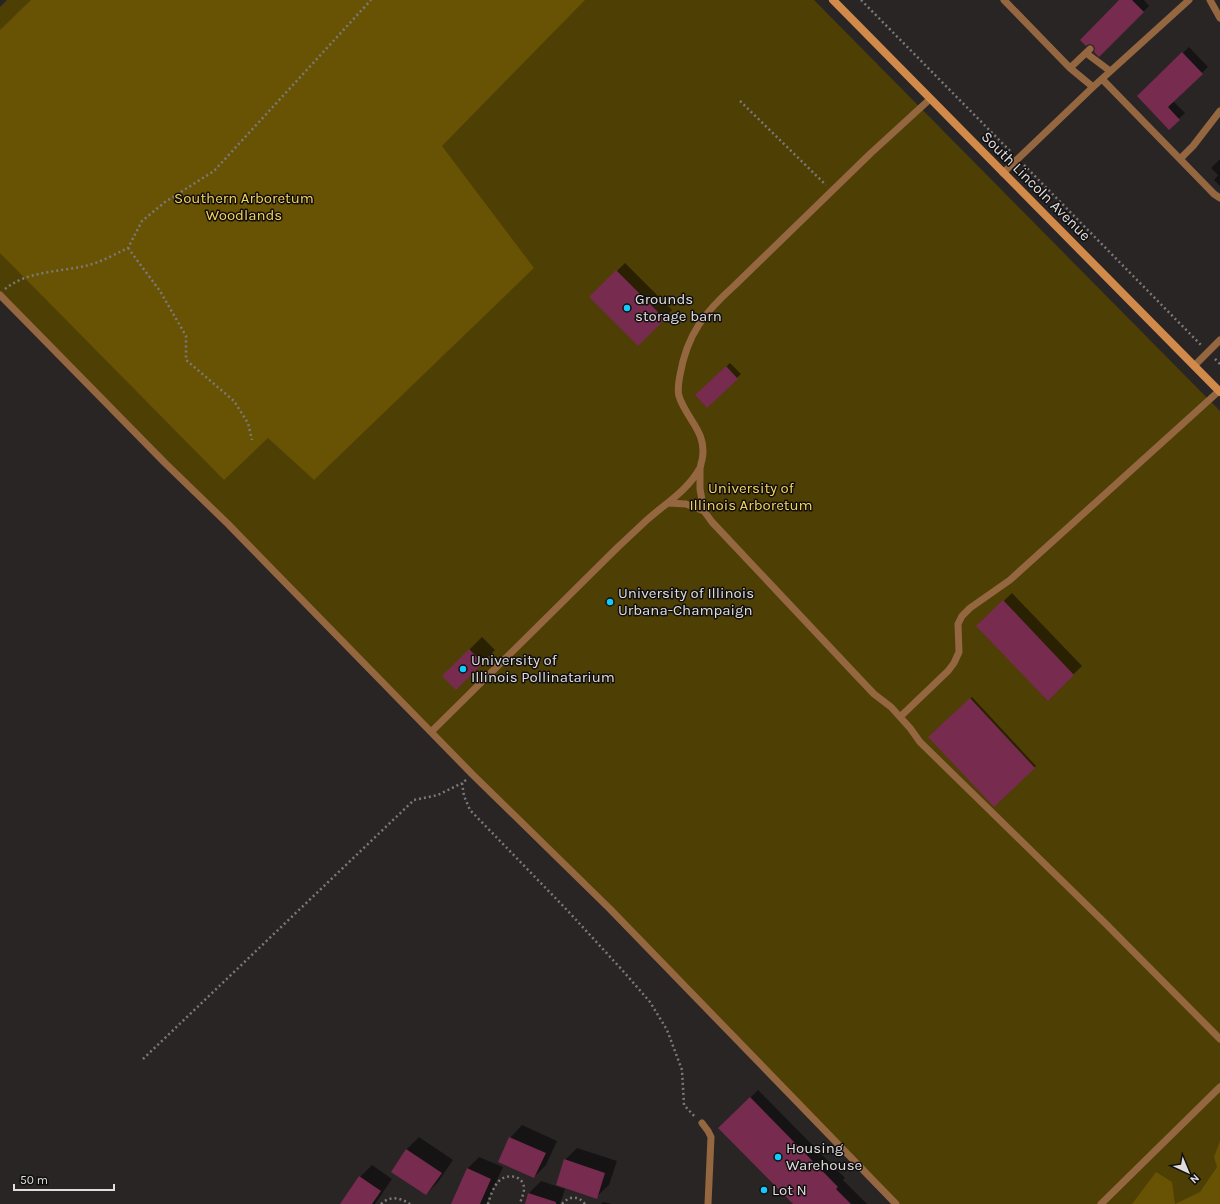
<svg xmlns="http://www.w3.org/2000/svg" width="1220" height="1204" viewBox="0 0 1220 1204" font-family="Karla,sans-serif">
  <rect width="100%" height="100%" fill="#292525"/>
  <path fill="#4e3f04" d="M7,0H814L1220,411V1204H893L610,909L0,295V7Z"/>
  <path fill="#675303" d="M31,0H585L442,146L534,268L314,480L268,438L224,480L0,253V30Z
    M1220,1141V1204H1175L1200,1192L1217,1167L1214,1157Z
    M1156,1172L1172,1182L1175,1204H1132Z"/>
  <path fill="#0007" d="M1120,0H1144L1149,6L1099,56L1094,44Z
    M1189,47L1208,67L1173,101L1185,113L1169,128L1138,96Z
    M1219,160H1220V186L1214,180L1218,175L1211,168Z
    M625,263L672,310L638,344L591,297Z
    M730,363L741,374L707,407L696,395Z
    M1012,593L1082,666L1048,699L978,626Z
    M482,637L495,650L456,689L443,676Z
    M972,697L1036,766L994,806L929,737Z
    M758,1090L845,1178L843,1180L867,1204H795L720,1128Z
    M522,1125L557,1141L546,1165L534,1177L510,1138Z
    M419,1137L453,1160L438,1182L426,1194L392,1171L407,1149Z
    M577,1148L617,1161L609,1185L596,1197L565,1160Z
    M479,1157L503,1167L486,1204H452L467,1169Z
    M372,1165L392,1179L375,1204H342L360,1177Z
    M541,1181L565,1189L560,1204H526L529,1193Z
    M603,1202L612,1204H601Z"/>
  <path fill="#772b4e" d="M1119,0H1132L1144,12L1099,57L1094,52L1095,48L1093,45L1089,44L1086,46L1080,40Z
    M1182,52L1203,74L1168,107L1180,120L1169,130L1137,96Z
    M616,270L665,319L638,346L589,297Z
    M726,366L738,379L707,408L695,395Z
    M1003,600L1074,675L1048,701L976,626Z
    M469,649L483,663L456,690L442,676Z
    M970,698L1035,768L994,807L928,737Z
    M750,1097L838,1187L836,1189L851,1204H793L718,1128Z
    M509,1137L546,1153L534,1178L498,1162Z
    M406,1149L442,1173L426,1195L391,1172Z
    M564,1159L605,1173L597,1199L556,1185Z
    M467,1168L491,1179L480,1204H451Z
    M359,1176L381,1191L372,1204H340Z
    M528,1193L556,1202V1204H525Z"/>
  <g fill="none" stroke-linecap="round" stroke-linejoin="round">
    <path stroke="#7d7979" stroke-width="2.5" stroke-dasharray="2 3" stroke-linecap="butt" d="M861,0L1012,153
      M740,101L826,185
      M1024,165L1201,345
      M128,248L160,291L186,336V360L234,401L248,423L252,440
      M5,289C27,271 59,272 85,266C100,263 115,254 128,248L142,221L165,202L214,171L371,0
      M1215,359L1220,364
      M466,780L462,783L464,796L470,810L567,910L624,972L650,1002L667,1030L682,1070L684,1105L696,1118
      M143,1059L414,800L438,795L462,783
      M381,1204C390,1195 401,1198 410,1204
      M488,1204C490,1197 493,1187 499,1181C507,1173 524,1175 524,1189C524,1194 521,1199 520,1204
      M562,1204C569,1196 578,1195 585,1204"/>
    <path stroke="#946741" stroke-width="7" d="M1004,0L1070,68L1093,87
      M1210,0L1220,18
      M1086,53L1110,71
      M1070,68L1090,49
      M1102,79L1214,194L1220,198
      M1180,159L1193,146L1220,111
      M1003,173L1093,87L1189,0
      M0,295L165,463L228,524L472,774L610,909L896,1204
      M1194,366L1220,340
      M700,468V489L704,511
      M669,503L686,504L704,511L712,522L856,675L874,694L891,707L910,728L920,742L1104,922L1220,1039
      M901,716L948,671L954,663L959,652L958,624L962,616L970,608L1010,580L1219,391
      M431,732L619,546C629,537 638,528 648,519C665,504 688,490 700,468C701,466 701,462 702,460C708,432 686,419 679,396C677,389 679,381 680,375C687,334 705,312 734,286L871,153L930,99
      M702,1123L708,1131L711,1137L708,1204
      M1101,1204L1220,1087"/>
    <path stroke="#d28a4b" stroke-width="8" d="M833,0L1220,392"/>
  </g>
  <g fill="#12cafb" stroke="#110f0f" stroke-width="1.5">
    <circle cx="627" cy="308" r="4"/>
    <circle cx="610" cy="602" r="4"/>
    <circle cx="463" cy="669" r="4"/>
    <circle cx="778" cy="1157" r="4"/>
    <circle cx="764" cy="1190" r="4"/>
  </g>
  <g text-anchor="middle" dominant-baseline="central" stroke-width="3" stroke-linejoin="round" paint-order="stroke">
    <g font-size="15" fill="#e0dddd" stroke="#110f0f">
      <text transform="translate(1036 186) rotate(45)">South Lincoln Avenue</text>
    </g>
    <g font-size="15" fill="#f6d359" stroke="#110f0f">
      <text x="244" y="198">Southern Arboretum<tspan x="244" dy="17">Woodlands</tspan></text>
      <text x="751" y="488">University of<tspan x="751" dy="17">Illinois Arboretum</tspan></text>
    </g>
    <g font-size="15" fill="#e0dddd" stroke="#110f0f" text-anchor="start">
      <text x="635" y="299">Grounds<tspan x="635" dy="17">storage barn</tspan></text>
      <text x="618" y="593">University of Illinois<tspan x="618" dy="17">Urbana-Champaign</tspan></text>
      <text x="471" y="660">University of<tspan x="471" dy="17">Illinois Pollinatarium</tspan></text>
      <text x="786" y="1148">Housing<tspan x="786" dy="17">Warehouse</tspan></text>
      <text x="772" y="1190">Lot N</text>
    </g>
  </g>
  <g transform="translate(1188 1172) rotate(136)" stroke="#110f0f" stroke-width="3" paint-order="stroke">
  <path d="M0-3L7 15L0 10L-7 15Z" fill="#e0dddd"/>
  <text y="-6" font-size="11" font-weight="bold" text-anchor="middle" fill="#e0dddd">N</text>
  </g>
  <path d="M14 1184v6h100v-6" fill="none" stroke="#e0dddd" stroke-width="2"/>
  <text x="20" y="1184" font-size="12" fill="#e0dddd" stroke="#110f0f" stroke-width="3" paint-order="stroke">50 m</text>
</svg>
